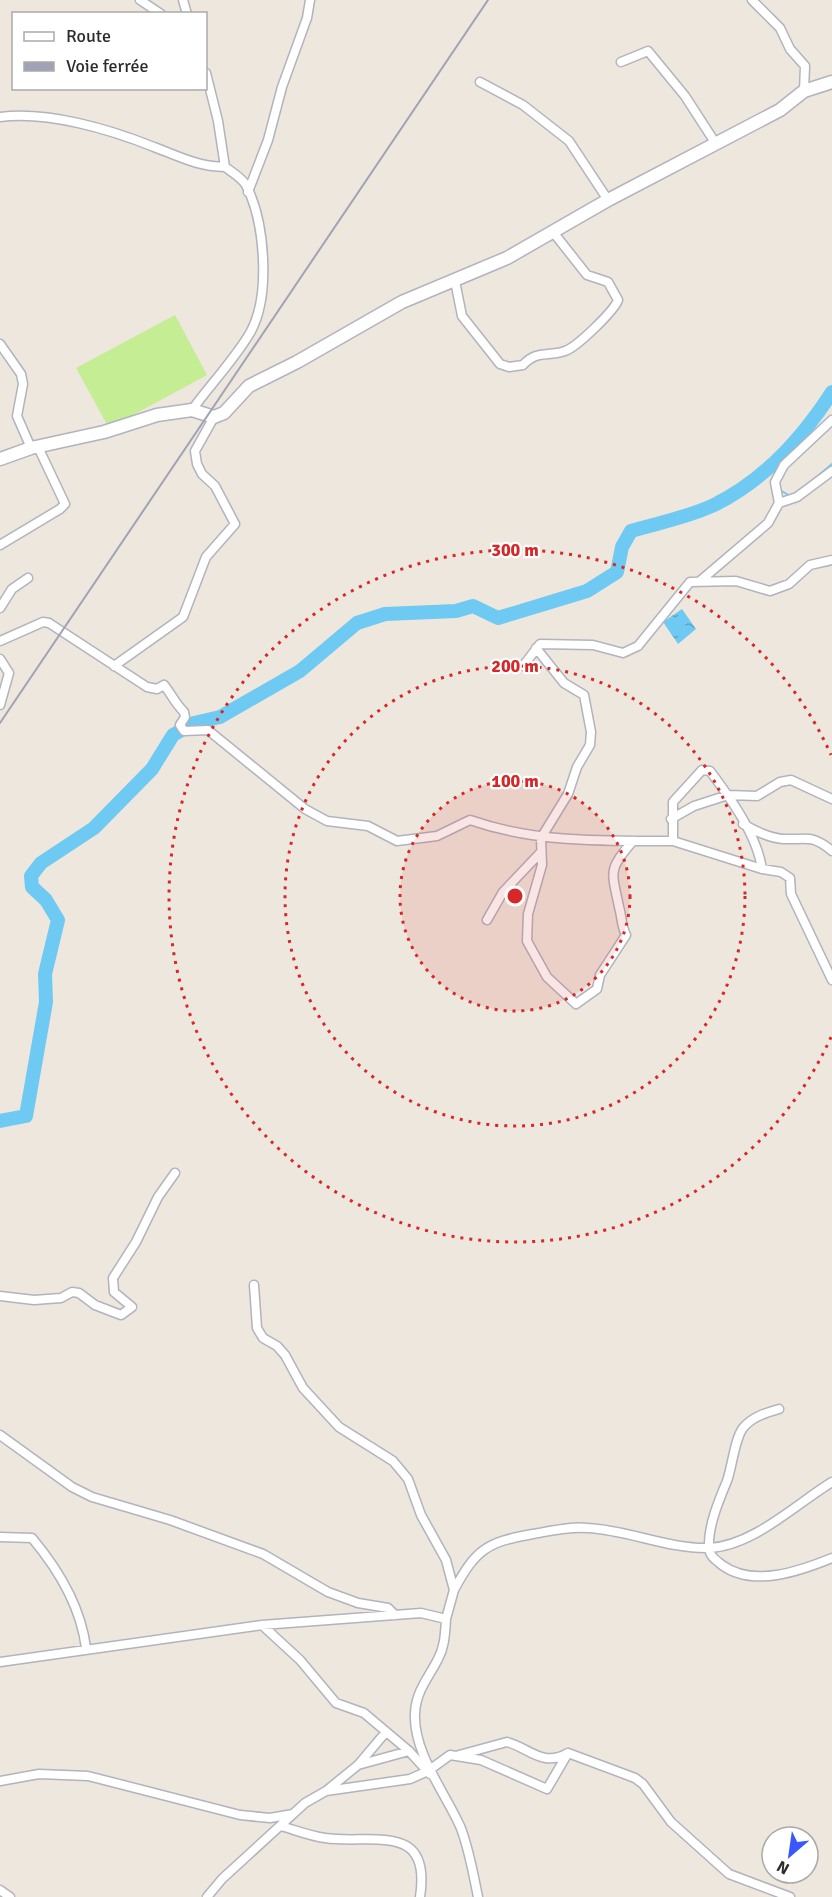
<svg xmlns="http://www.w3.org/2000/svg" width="832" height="1897" viewBox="0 0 832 1897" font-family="Signika,sans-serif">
  <defs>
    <pattern id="water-ripples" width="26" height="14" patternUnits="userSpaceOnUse" patternTransform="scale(1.5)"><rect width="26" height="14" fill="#6ecaf2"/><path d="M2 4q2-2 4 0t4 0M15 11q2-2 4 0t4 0" fill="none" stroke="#5ba4c4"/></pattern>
  </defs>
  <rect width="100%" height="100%" fill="#eee7dd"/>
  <path fill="#c4ed94" d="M175,315L207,375L109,428L76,368Z"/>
  <path fill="url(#water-ripples)" d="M682,609L696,629L678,644L663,622Z"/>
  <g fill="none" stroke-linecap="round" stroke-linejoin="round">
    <path stroke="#6ecaf2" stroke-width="2" d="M813,480L832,464
      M780,490L790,496"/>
    <path stroke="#6ecaf2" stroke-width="14" d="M0,1121L26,1116L46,1002L45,974L58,920L46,900L32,887L31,876L41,863L94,828L152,769L173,735L194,723L220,717L300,671L357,623L385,614L456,611L473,606L498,618L587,591L617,572L622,547L631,531C658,523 689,517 714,505C763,481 803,437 832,392"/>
    <defs>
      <path id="street" d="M140,0L161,14
        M183,0L187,14
        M752,0L780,28L790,49L805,66L804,91
        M621,62L648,51L685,96L716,144
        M480,82L523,105L569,141L608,200
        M0,117C48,111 109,129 154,147C181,157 196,166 225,167
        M248,192L268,140L282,87L307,18L310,0
        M455,281L462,316L500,364L509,367L523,365C536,350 548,357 565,351C577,347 614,311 618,300L608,282L587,275L553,232
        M0,344L21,374L23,384L17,416L31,448
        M192,410C210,385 234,360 250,333C271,296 265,222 246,185C242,178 232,172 225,167L218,121L206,73
        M779,503L797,497L832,471
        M0,545L60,509L65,504L38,447
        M700,581L768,523L779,503L775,482L784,465L832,420
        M0,608L12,589L28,578
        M0,641L43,622L49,623L147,687L157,689L164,685C172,695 175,703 184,712L185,717L180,725L184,731L208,730L305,809L327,821L368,826L397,841L437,836L470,820C536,843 604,841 673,841
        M536,648L564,683L584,695L591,732L590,745L577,767L568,794L541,838L542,865L528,914L527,941L547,977L576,1004L597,989L600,975L626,935C621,925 622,917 619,907C612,872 607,870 633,841
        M0,659L9,673L0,705
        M114,666L183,617L206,557L235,524L215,486L202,474L197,464L195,451L214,417
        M523,666L540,644L593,645L623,653L638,646L690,582L736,581L770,591L789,584L810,565L832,560
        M671,819L694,806L728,795L757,796L780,782L791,780L832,799
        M743,824C755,831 769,838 783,839C807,840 812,834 832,851
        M762,869C757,835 731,799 710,771L702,770L673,802V841L762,869L781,872L790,878L791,894L832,980
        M487,920L503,892L541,852
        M254,1285L257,1328L263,1338L277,1346L285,1355L303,1388L339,1427L393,1461L408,1479L421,1515L446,1560L454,1590L446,1619
        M0,1296L34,1300L61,1298L72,1292L79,1293L95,1305L121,1315L132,1307L114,1292L113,1278L136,1242L158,1197L175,1173
        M779,1409C765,1413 752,1417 743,1428C735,1438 732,1467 727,1481C719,1500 708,1526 709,1547C709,1556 716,1560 722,1565C753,1588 800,1571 832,1558
        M0,1435L72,1487L92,1497L170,1520L263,1554L328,1592L358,1603L388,1608L395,1615
        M0,1537L32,1538C58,1569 81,1608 86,1648
        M454,1590C476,1549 487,1542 533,1534C551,1531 570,1526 588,1528C628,1530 668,1549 709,1548C753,1546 796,1504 832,1482
        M262,1625L300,1660L336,1703L364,1713L409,1751L430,1774
        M0,1662L262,1625L421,1613L446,1619C445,1633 445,1646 438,1659C429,1677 416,1691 415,1713C413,1752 444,1791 460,1826C469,1848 473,1873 478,1897
        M459,1755L507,1742C528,1747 542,1768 568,1753L635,1778L643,1784L671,1822L729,1874L790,1897
        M358,1765L409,1751
        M0,1781L39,1774L88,1776L240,1815L270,1818L293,1814
        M326,1791L410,1779L428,1771L450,1755L481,1760L547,1789L568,1753
        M281,1826C295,1830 310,1836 325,1838C370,1845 432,1820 420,1897
        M0,1890L10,1897
        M207,1897L222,1879L305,1803L326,1791L358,1765L386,1732"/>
      <path id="secondary" d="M0,459L31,448L104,432L157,415L192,410L214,417L224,413L249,386L297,362L402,302L507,258L608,200L780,110L804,91L832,82"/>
    </defs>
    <use href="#street" stroke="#b1b3bf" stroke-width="11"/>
    <use href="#secondary" stroke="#b1b3bf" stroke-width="15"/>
    <use href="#street" stroke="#fff" stroke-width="8"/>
    <use href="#secondary" stroke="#fff" stroke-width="12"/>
    <path stroke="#a0a2b6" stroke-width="2" d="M0,723L488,0"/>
  </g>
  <circle cx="515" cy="896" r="115" fill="#d62828" fill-opacity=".12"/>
  <g fill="none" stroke="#d62828" stroke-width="3" stroke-dasharray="3 6">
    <circle cx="515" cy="896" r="115"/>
    <circle cx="515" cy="896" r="230"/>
    <path d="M831 1037A346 346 0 1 1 831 755"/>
  </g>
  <circle cx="515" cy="896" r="9" fill="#d62828" stroke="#fff" stroke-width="3"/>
  <g font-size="18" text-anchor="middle" font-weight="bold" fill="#d62828" stroke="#fff" stroke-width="4.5" stroke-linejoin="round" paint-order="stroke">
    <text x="515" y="556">300 m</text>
    <text x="515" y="672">200 m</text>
    <text x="515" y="787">100 m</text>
  </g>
  <rect x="12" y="12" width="195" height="78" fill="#ffffff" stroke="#aaaaaa" stroke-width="1.5"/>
  <rect x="24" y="32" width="30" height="9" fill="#ffffff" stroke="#aaaaaa" stroke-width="1.5"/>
  <text x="66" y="42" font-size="18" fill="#2b2b2b">Route</text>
  <rect x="24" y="62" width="30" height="9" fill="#a0a2b6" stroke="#aaaaaa" stroke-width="1.5"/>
  <text x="66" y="72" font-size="18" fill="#2b2b2b">Voie ferrée</text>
  <g transform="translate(790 1855) rotate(209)"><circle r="28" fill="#ffffff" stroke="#aaaaaa" stroke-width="1.5"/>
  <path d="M0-4.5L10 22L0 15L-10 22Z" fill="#3957ff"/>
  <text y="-9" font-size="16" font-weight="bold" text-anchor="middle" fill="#2b2b2b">N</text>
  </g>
</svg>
